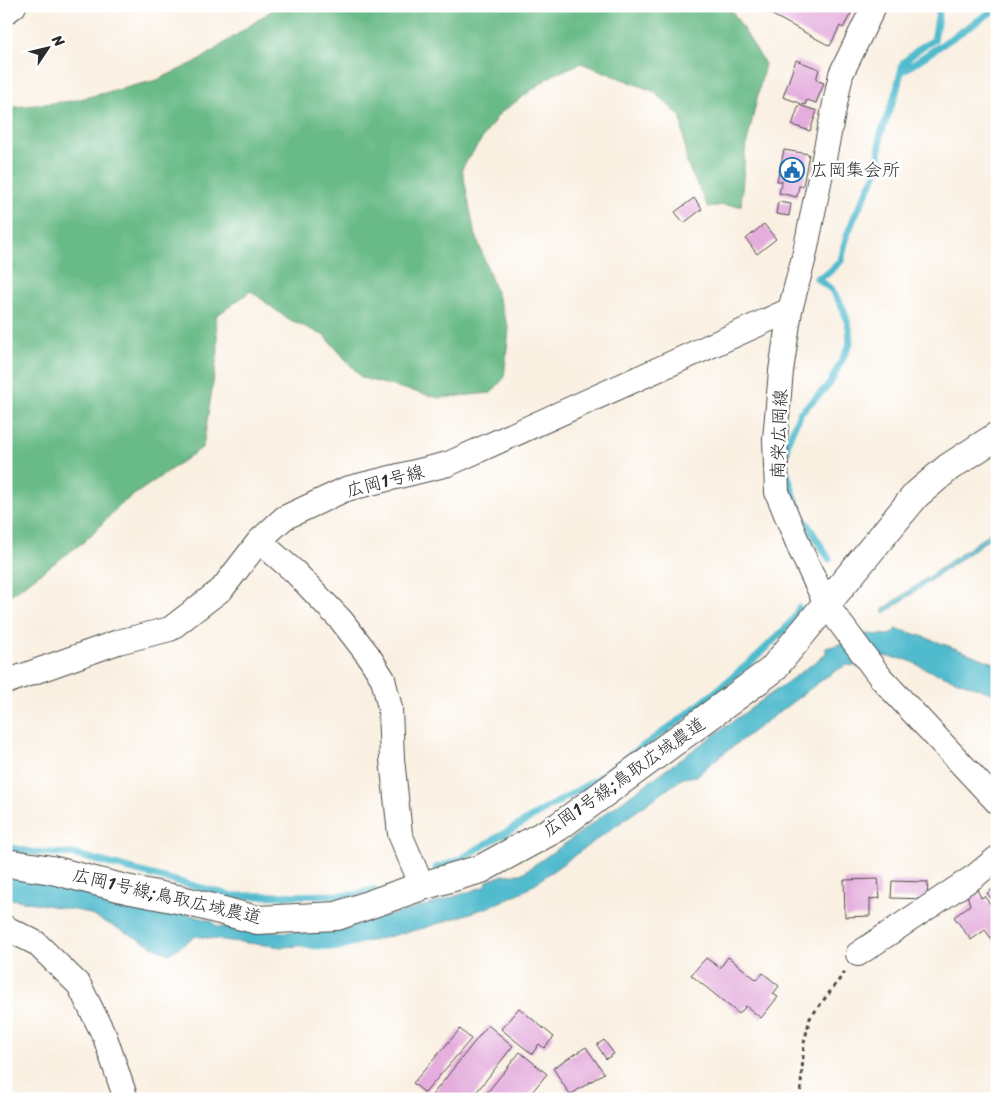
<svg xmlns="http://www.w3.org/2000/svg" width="1003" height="1105" viewBox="0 0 1003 1105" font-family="Sriracha,'Klee One',sans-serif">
  <rect width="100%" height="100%" fill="#fff"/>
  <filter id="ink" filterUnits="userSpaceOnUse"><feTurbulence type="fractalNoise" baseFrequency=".02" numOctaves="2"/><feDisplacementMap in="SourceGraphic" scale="10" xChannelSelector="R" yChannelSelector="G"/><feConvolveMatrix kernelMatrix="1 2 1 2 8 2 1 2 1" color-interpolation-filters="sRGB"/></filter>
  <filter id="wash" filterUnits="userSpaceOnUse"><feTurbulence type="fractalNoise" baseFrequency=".0096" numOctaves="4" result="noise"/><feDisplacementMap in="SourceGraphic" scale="20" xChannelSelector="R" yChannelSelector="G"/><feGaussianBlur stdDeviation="1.12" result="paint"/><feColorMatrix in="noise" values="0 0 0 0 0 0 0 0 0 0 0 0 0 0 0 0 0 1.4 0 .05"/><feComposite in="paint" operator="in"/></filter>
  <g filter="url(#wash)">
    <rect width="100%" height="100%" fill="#faf0e2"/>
    <path fill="#68ba86" stroke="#4a7258" d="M278,6H729L765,64L745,151L741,206L724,205L708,207L687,164L681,117L653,91L581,63L551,76L499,114L462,168L474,230L509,329L504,378L491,393L439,398L362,378L325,336L286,318L251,291L216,316L218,351L203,447L121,504L85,541L6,598V108L72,101L157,80L200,60Z"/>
    <path fill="#51bbce" stroke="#3e737c" d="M997,528V533L885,613L882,610Z
      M896,629L919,635L997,664V695L928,670L908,660L882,656L855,666L846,665L826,677L712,762L697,776L683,778L526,890L489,907L424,928L370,941L282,947L214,939L196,936L169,954L85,912L6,898V876L65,889L164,908L212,921L218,927H252L281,932L336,930L396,913L429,905L486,886L487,881L503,875L521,874L566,843L595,821L826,654V648L837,645L863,634L891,635Z"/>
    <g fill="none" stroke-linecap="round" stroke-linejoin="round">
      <path stroke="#51bbce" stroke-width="7" d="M901,72L997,8
        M787,452V443L800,413L829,385L850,344L849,327L843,308L832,290L817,278L827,274L841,261L847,235L854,218L879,167L880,136L896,93L903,63L920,48L934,40L940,6
        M786,470L799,511L829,559
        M6,847L31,852L73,854L232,896L355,895L374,889
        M436,868L457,861L597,779L681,719L713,694L756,657L785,629L794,618L799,608
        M306,945L338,947L362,940"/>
    </g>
    <g id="blocks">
      <path fill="#e4addd" d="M767,6H851L854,8L843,28L840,26L830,46L765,11Z
        M796,60L819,69L816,80L824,83L816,103L807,100L805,105L783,97Z
        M799,105L817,111L810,131L792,125Z
        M784,150L809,154L803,186H799L797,197L779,193L782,181H777Z
        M694,198L702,209L684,223L675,212Z
        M778,202L791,204L789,216L776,214Z
        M764,224L776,239L757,254L746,239Z
        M878,879L880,898L870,899V916L845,917L844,880Z
        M892,881L928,882L927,899L891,898Z
        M975,885L981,898L984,896L997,913V940L994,942L985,930L971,940L954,917L970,905L966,891Z
        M997,886V906L987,893Z
        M728,957L757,980L763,973L779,986L773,994L778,997L761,1018L746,1006L739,1014L691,975L706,958L720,968Z
        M519,1008L554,1037L544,1048L539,1044L532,1054L501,1029Z
        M488,1025L513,1046L471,1099H429Z
        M460,1029L471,1039L425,1093L413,1083Z
        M604,1040L614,1054L606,1059L597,1045Z
        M586,1047L604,1073L570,1095L553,1068Z
        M520,1052L547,1074L526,1099H482Z"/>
    </g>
  </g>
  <g filter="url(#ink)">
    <use href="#blocks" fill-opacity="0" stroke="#4a4946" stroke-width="1"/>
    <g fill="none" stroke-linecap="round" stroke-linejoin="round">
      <defs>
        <path id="minor" d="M874,6L841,74L804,257L790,310L781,371L775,439L777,492L801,551L826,604L881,678L997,802
          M6,12L14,6
          M259,541L295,572L341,620L368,655L383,679L390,708L392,759L400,834L422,886
          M6,682L118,642L170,629L222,589L259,541L284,518L346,489L448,464L790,310
          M6,928L36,943L79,985L105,1037L126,1099
          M858,954L975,876L997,858"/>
        <path id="tertiary" d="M6,863L52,870L126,889L182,900L257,920L337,916L422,886L481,869L558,827L772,670L916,495L949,467L997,436"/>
      </defs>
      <use href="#minor" stroke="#4a4946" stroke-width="26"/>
      <use href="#tertiary" stroke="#4a4946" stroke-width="30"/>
      <path stroke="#4a4946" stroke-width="3" stroke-dasharray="4 4" stroke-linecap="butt" d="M181,8L185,6
        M800,1099L804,1043L810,1018L845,972"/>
      <use href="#minor" stroke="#fff" stroke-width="24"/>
      <use href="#tertiary" stroke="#fff" stroke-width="28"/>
    </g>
  </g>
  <defs>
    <symbol id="civic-ring" viewBox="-11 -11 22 22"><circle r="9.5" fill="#fff" stroke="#1f6fb2" stroke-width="1.5"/><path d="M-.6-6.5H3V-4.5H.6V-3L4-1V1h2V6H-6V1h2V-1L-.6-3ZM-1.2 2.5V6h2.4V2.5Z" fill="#1f6fb2"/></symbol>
  </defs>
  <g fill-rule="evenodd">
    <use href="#civic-ring" x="778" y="156" width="28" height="28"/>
  </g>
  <g text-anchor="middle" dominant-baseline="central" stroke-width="5" stroke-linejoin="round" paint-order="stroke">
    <g font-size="18" fill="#2b2b2b" stroke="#fff" text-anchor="start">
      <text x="810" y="170">広岡集会所</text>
    </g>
    <g font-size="18" fill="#2b2b2b" stroke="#fff">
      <text transform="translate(779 434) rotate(-88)">南栄広岡線</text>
      <text transform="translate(385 481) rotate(-15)">広岡1号線</text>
      <text transform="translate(624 777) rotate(-35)">広岡1号線;鳥取広域農道</text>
      <text transform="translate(167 896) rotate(13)">広岡1号線;鳥取広域農道</text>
    </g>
  </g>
  <rect width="1003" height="1105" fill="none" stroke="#fff" stroke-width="25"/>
  <g transform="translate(48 48) rotate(55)" stroke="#ffffff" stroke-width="4" paint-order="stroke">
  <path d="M0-4L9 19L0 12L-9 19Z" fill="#2b2b2b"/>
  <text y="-8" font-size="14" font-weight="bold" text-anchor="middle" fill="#2b2b2b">N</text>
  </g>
</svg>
